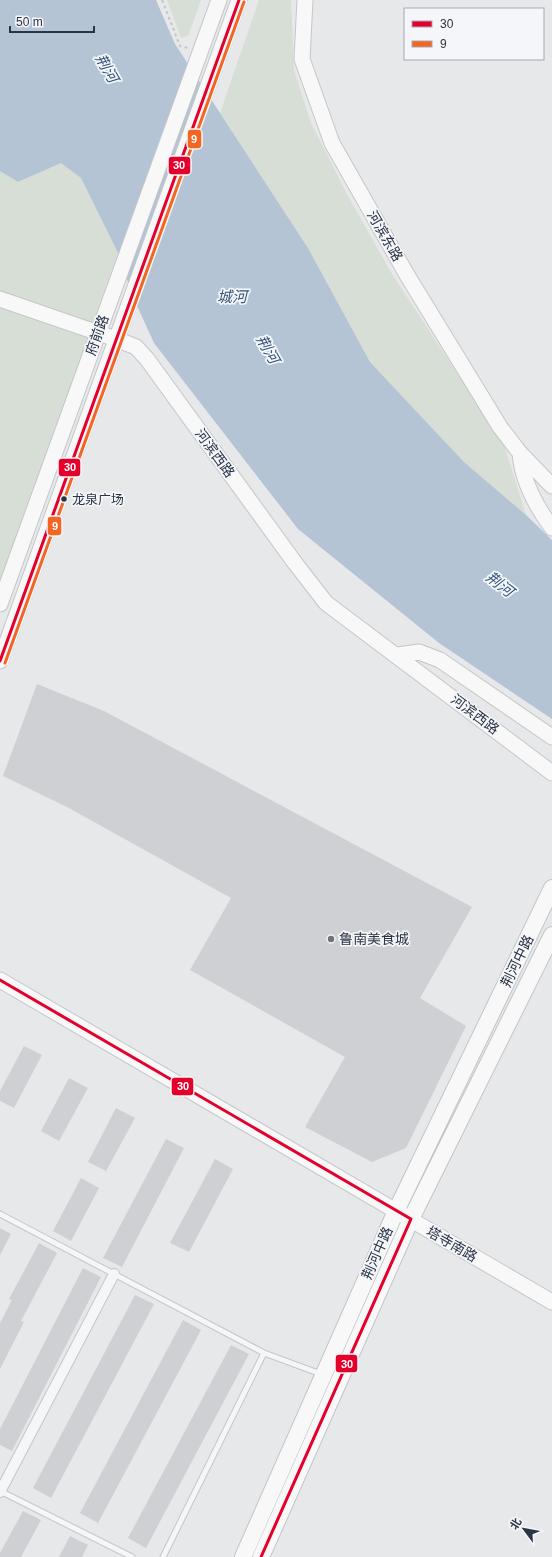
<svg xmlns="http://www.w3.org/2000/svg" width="552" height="1557" viewBox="0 0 552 1557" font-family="Arial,'Noto Sans SC',sans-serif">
  <rect width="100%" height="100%" fill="#e6e8ea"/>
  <path fill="#d6ded6" d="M167,0H201L188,36L181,38Z
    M259,0H291L294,70L311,123L348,196L392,274L504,445L526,515L464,462L370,362L308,248L220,113Z
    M61,162L81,178L118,253L0,584V171L19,182Z"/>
  <path fill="#b4c4d5" d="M0,0H156L175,44L308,248L370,362L464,462L526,515L552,540V719L439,643L298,529L154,343L133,297L118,253L81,178L61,163L18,182L0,171Z"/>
  <path fill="#ced0d3" d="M37,684L104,711L472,907L420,998L466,1026L406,1148L372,1162L305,1127L345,1057L190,970L231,898L67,807L3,776Z
    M24,1046L42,1055L14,1108L0,1101V1091Z
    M69,1078L88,1088L59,1141L41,1131Z
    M116,1108L135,1118L106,1171L88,1162Z
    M166,1139L184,1148L122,1267L103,1258Z
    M215,1159L233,1169L189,1252L170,1243Z
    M81,1178L99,1188L71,1241L53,1231Z
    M0,1228L11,1234L0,1255Z
    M39,1243L57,1253L21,1321L24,1322L0,1369V1323L12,1300L9,1299Z
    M83,1268L101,1277L12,1451L0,1445V1429Z
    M135,1295L154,1304L51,1498L33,1488Z
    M183,1320L201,1330L98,1523L80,1513Z
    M231,1345L249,1354L146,1548L128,1538Z
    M23,1511L41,1520L21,1557H0V1553Z
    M70,1536L88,1545L82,1557H59Z"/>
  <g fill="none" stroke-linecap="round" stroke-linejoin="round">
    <defs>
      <path id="lane" d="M0,1214L264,1353L321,1374
        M0,1491L132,1557
        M163,1557L264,1353"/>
      <path id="street" d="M0,1492L114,1274"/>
      <path id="secondary" d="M305,0L302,59L332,143L407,275L500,427L520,453L552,486
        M0,299L116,339L136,347L147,359L295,563L326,603L552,773
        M520,453C522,481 535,505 552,528
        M0,604L219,0
        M398,655L419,652L440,660L552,737
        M0,661L239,0
        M0,980L552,1302"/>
      <path id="primary" d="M243,1557L396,1211L552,888
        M261,1557L411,1219L552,935"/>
    </defs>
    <use href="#lane" stroke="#c4c6c8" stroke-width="7"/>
    <use href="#street" stroke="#c4c6c8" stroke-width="12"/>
    <use href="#secondary" stroke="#c4c6c8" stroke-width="17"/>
    <use href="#primary" stroke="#c2c5c8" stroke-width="18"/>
    <path stroke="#c5c6ca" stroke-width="2" stroke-dasharray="3 3" stroke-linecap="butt" d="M162,0L180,46L188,48"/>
    <use href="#lane" stroke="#f5f6f7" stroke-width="5"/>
    <use href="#street" stroke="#f5f6f7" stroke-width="10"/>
    <use href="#secondary" stroke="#f8f8f8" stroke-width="15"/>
    <use href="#primary" stroke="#f8f8f8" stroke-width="16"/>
    <defs>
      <path id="bus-1" d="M0,661L239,0
        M0,980L411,1219L261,1557"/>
      <path id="bus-2" d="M5,663L244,2"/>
    </defs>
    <use href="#bus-1" stroke="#f4f6f9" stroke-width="6"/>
    <use href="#bus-2" stroke="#f4f6f9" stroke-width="6"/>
    <use href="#bus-1" stroke="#e4002b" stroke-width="3"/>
    <use href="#bus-2" stroke="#f26522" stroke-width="3"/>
  </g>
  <circle fill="#2b3445" stroke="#f4f6f9" stroke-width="1.5" cx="64" cy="499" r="3.5"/>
  <circle fill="#6c737f" stroke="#f4f6f9" stroke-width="1.5" cx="331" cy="939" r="4"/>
  <g text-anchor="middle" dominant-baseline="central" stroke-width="3.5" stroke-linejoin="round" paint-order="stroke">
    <g font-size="13" fill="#2b3445" stroke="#f4f6f9" text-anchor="start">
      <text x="72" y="499">龙泉广场</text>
    </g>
    <g font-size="14" fill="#2b3445" stroke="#f4f6f9">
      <text transform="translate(385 236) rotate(60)">河滨东路</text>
      <text transform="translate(97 335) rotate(-70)">府前路</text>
      <text transform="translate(215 453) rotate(54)">河滨西路</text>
      <text transform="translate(475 714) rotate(37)">河滨西路</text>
      <text transform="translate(517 961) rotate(-64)">荆河中路</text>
      <text transform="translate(452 1244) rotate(30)">塔寺南路</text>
      <text transform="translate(377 1253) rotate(-66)">荆河中路</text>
    </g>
    <g font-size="14" fill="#2b3445" stroke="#f4f6f9" text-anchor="start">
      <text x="339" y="939">鲁南美食城</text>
    </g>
    <g font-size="15" font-style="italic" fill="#34527a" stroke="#f4f6f9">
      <text transform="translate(107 68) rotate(60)">荆河</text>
      <text x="232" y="296">城河</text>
      <text transform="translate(268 349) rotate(60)">荆河</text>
      <text transform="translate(500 584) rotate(38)">荆河</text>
    </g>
  </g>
  <g stroke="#f4f6f9" stroke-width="1.5">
    <rect x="187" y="129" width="15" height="20" rx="4" fill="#f26522"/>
    <rect x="168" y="156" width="23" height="19" rx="4" fill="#e4002b"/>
    <rect x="58" y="458" width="23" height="19" rx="4" fill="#e4002b"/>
    <rect x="47" y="516" width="15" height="20" rx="4" fill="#f26522"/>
    <rect x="171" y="1077" width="23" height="19" rx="4" fill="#e4002b"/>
    <rect x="335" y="1354" width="23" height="19" rx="4" fill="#e4002b"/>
  </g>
  <g font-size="11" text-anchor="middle" font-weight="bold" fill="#fff">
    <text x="194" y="143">9</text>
    <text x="179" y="169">30</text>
    <text x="70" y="471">30</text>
    <text x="55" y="530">9</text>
    <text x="183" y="1090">30</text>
    <text x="347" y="1368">30</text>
  </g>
  <rect x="404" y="8" width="140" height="52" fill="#f4f6f9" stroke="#a4a8b1"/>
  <rect x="412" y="21" width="20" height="6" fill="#e4002b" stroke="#a4a8b1"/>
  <text x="440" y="28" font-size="12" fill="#2b3445">30</text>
  <rect x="412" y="41" width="20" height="6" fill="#f26522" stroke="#a4a8b1"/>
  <text x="440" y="48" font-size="12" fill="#2b3445">9</text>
  <g transform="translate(524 1529) rotate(302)" stroke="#f4f6f9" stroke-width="3" paint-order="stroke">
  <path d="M0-3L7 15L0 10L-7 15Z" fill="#2b3445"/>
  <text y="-6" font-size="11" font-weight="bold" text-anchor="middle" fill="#2b3445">北</text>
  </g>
  <path d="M10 26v6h84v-6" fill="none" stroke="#2b3445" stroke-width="2"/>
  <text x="16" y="26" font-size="12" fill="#2b3445" stroke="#f4f6f9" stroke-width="3" paint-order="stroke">50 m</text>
</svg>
